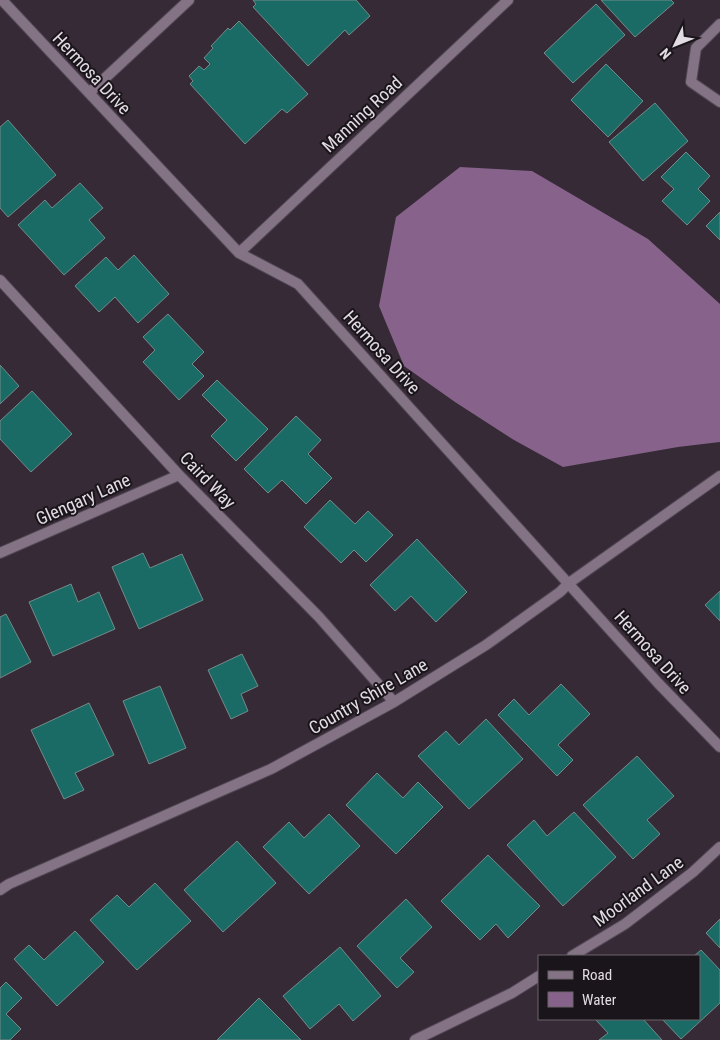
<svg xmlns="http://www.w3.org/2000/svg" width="720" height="1040" viewBox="0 0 720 1040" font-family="'Roboto Condensed',sans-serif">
  <rect width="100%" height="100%" fill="#362a37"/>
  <path fill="#87628a" d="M460,167L532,171L648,239L720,304V442L678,447L563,467L514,440L455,402L404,366L379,306L396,217Z"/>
  <path fill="#1a6b66" stroke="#748b89" d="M253,0H356L370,16L349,35L345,30L308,66L253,7L256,4Z
    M601,0H671L674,3L635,37Z
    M596,4L625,35L573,83L544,53Z
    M239,21L308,94L287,113L282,109L245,144L190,84L193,81L189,76L199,66L204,70L210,64L204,58L213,48L211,46L228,28L230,30Z
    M606,64L643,101L608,137L571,100Z
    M655,103L688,141L643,181L609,142Z
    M8,120L56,175L8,217L0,208V127Z
    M686,152L710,176L698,189L710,201L687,225L662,201L674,189L661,177Z
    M80,183L103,208L89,220L105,238L64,275L18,225L45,200L52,208Z
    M720,212V240L706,226Z
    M134,255L169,294L138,323L115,297L99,312L75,286L106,257L118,270Z
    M168,314L204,352L192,364L204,376L179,400L143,362L155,350L143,337Z
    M0,365L19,386L0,404Z
    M217,380L268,429L236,461L211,436L227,420L202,395Z
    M32,391L72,434L31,472L0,439V421Z
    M296,416L321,440L308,454L332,478L306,504L282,480L268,493L244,469Z
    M330,500L355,524L368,511L393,535L366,562L354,550L341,563L304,527Z
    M417,539L467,592L436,622L411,596L395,611L370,585Z
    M143,553L150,568L182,554L203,600L139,629L112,567Z
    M71,584L78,602L99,592L115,629L53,656L29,602Z
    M720,591V621L705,605Z
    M6,614L31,662L0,678V617Z
    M242,654L258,686L241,694L248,711L231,719L208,670Z
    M561,684L590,714L558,745L573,760L557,776L498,715L514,699L529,715Z
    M160,686L186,748L149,764L123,701Z
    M89,703L114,755L75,773L84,790L64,799L31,730Z
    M486,719L523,759L469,809L418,756L446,731L459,745Z
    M637,756L674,796L647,820L660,834L633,859L583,805Z
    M377,773L403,798L418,782L443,807L396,854L346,805Z
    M574,812L616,857L563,906L507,845L534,820L547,836Z
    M329,814L360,846L309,894L263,847L289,822L304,838Z
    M237,841L276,883L223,932L184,890Z
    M488,855L540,906L508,938L496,924L480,940L441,901Z
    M155,883L191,921L137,970L90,920L117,895L129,907Z
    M406,899L432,927L400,958L414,972L397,988L357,946Z
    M720,919V948L706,933Z
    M75,931L104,962L57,1006L14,959L29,945L44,960Z
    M340,947L381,996L353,1021L339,1004L310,1029L283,996Z
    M701,950L720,970V1003L681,1039L662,1019H699V956H694Z
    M6,982L22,998L6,1014L21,1029L10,1040H0V988Z
    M259,998L301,1040H217Z
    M595,1019H643L662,1040H599L608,1033Z"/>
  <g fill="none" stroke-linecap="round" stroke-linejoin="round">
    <defs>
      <path id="street" d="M2,0L239,253L298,284L658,683L720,747
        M720,24L696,48L691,82L720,102
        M89,93L189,0
        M239,253L508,0
        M0,280L179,475L319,617L394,702
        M0,553L179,475
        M0,890L9,884L271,769L394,702L486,645L560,592L569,583L720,476
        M572,956L625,924L693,872L720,847
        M415,1040L512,993L539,976"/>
    </defs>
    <use href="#street" stroke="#524653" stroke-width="12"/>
    <use href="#street" stroke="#837385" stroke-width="10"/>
  </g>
  <g text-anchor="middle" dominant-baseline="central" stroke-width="4" stroke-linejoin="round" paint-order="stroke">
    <g font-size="18" fill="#e2dbe3" stroke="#1a151a">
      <text transform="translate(92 73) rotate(47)">Hermosa Drive</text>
      <text transform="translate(362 114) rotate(-43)">Manning Road</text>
      <text transform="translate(382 352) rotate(48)">Hermosa Drive</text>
      <text transform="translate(208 480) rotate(46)">Caird Way</text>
      <text transform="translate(83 499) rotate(-24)">Glengary Lane</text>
      <text transform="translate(653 652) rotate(48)">Hermosa Drive</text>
      <text transform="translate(368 696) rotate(-30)">Country Shire Lane</text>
      <text transform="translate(638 891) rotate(-36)">Moorland Lane</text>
    </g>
  </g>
  <rect x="538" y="955" width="162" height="65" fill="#1a151a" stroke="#6a646a"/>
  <rect x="548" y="971" width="25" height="8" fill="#837385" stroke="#6a646a"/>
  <text x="582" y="980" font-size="15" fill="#e2dbe3">Road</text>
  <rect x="548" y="992" width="25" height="15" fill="#87628a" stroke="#6a646a"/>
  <text x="582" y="1005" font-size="15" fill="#e2dbe3">Water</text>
  <g transform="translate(675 45) rotate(227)" stroke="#1a151a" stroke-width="4" paint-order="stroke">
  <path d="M0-4L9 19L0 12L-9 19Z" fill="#e2dbe3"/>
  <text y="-8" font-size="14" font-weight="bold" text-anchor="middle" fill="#e2dbe3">N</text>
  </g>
</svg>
